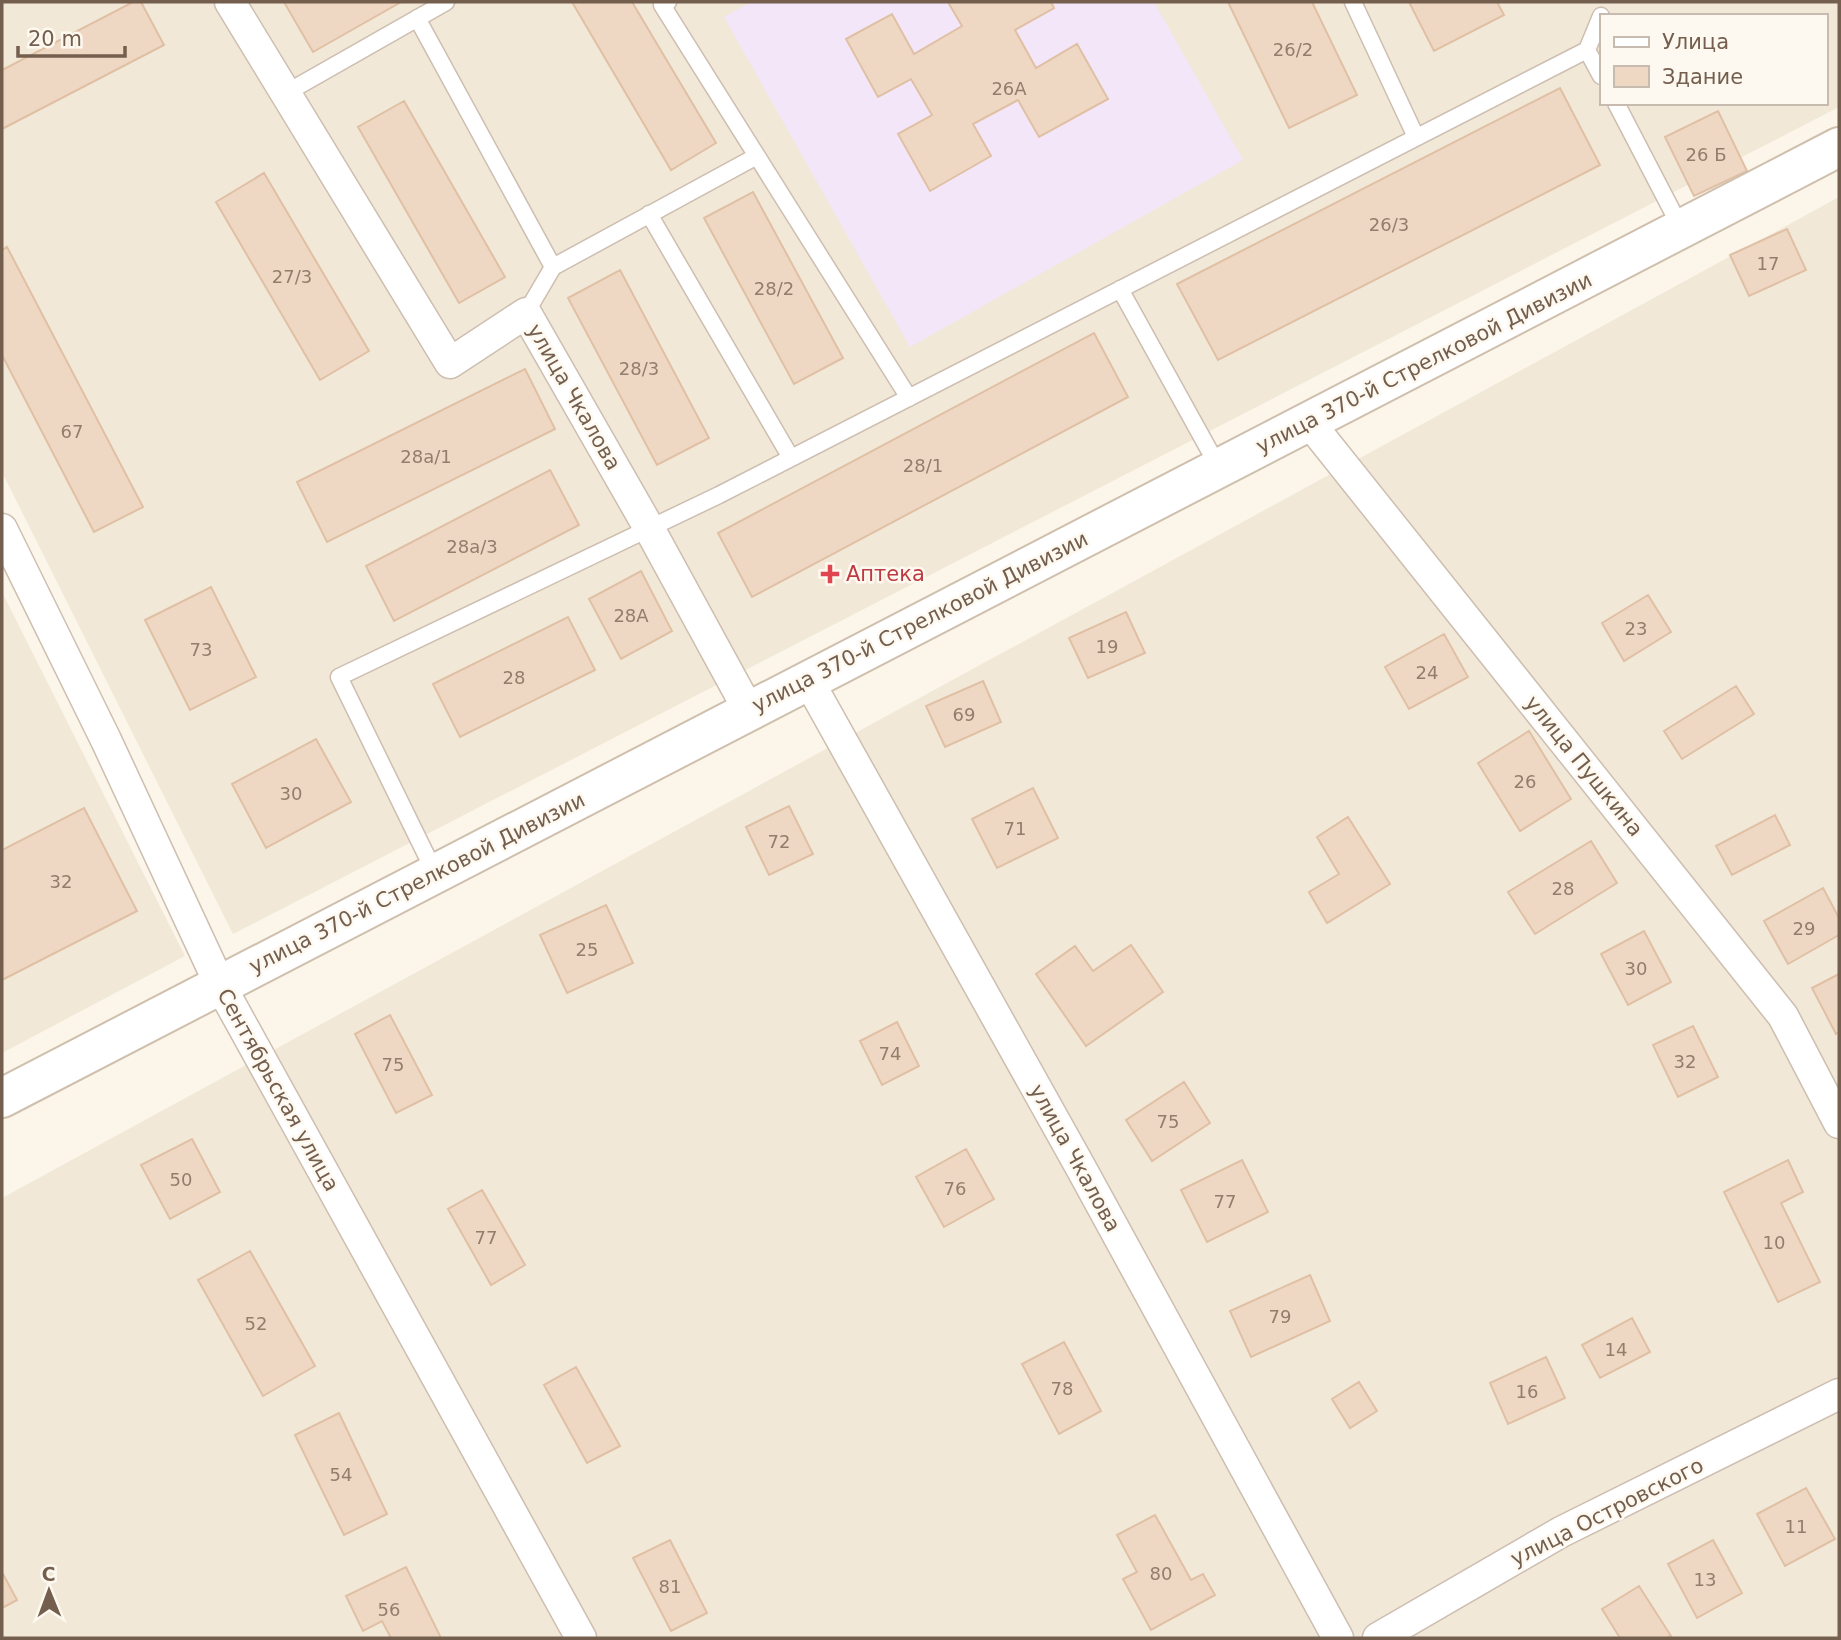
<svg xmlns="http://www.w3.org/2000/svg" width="1841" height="1640" viewBox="0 0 1841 1640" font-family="'DejaVu Sans',sans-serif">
  <rect width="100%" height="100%" fill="#fbf6e9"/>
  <path fill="#f2e8d8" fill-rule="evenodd" d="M2,2H1839V107L233,934L2,472ZM1601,16H1825V103H1601Z
    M1839,197V1638H2V1198Z
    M2,592L185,956L2,1053Z"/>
  <path fill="#f3e6f8" d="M751,2H1154L1243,160L910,347L724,17Z"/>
  <path fill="#efd8c3" stroke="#e0c0a4" stroke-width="2" d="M133,2H141L164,45L2,129V70Z
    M284,2H401L313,52Z
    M572,2H632L716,143L671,170Z
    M948,2H1051L1054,8L1015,30L1036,68L1077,44L1108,99L1039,137L1018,100L973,124L991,156L930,191L898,134L932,115L911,79L878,97L846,39L892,14L914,54L962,26Z
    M1228,2H1312L1357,95L1289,128Z
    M1409,2H1497L1504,15L1434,51Z
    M1560,88L1600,165L1218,360L1177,284Z
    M404,101L505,277L459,303L358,127Z
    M1718,111L1747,171L1694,196L1665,137Z
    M264,173L369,351L320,380L216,202Z
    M753,192L843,358L794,384L704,218Z
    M1787,229L1806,270L1749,296L1730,255Z
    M7,247L143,507L94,532L2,355V250Z
    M620,270L709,438L657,465L568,298Z
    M1094,333L1128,397L752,597L718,533Z
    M525,369L555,429L327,542L297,482Z
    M550,470L579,525L394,621L366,566Z
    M641,571L672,631L621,659L589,599Z
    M211,587L256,677L190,710L145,620Z
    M1648,595L1671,632L1624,661L1602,623Z
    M1126,612L1145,653L1088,678L1069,638Z
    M568,617L595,670L460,737L433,684Z
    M1444,634L1468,677L1409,709L1385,667Z
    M983,681L1001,722L945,747L926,706Z
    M1736,686L1754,714L1682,759L1664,731Z
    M1529,731L1571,799L1520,831L1478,763Z
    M316,739L351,802L266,848L232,784Z
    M1033,788L1058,838L997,868L972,819Z
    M789,806L813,854L769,875L746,827Z
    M84,808L137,911L2,980V850Z
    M1775,815L1790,845L1732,875L1716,846Z
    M1348,817L1390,884L1327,923L1309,892L1339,874L1317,837Z
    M1591,841L1617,883L1535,934L1508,892Z
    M1823,888L1839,918V935L1788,964L1764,921Z
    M606,905L633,963L567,993L540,935Z
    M1644,931L1671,982L1628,1005L1601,954Z
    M1131,945L1163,992L1086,1046L1036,974L1075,946L1093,971Z
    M1839,974V1032L1836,1034L1812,988Z
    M390,1015L432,1095L396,1113L355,1034Z
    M897,1022L919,1066L882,1085L860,1041Z
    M1693,1026L1718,1077L1678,1097L1653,1045Z
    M1184,1082L1210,1123L1152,1161L1126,1120Z
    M192,1139L220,1192L170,1219L141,1165Z
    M966,1149L994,1199L944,1227L916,1177Z
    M1242,1160L1268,1212L1207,1242L1181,1190Z
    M1788,1160L1803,1192L1781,1203L1820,1282L1778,1302L1724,1192Z
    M482,1190L525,1265L491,1285L448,1209Z
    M250,1251L315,1366L263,1396L198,1280Z
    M1310,1275L1330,1321L1251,1357L1230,1311Z
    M1632,1318L1650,1352L1600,1378L1582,1345Z
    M1064,1342L1101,1411L1059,1434L1022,1364Z
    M1546,1357L1565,1398L1508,1424L1490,1383Z
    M576,1367L620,1446L587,1463L544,1385Z
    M1359,1382L1377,1411L1350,1428L1332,1399Z
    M339,1413L387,1514L344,1535L295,1435Z
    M1806,1488L1835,1539L1785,1566L1757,1514Z
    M1155,1515L1191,1580L1203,1574L1215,1595L1151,1630L1123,1579L1137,1572L1117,1535Z
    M670,1540L707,1613L671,1631L633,1558Z
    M1713,1540L1742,1593L1697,1618L1668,1564Z
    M406,1567L441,1638H391L382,1621L363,1631L346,1596Z
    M3,1574L17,1600L2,1608V1575Z
    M1639,1586L1671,1636L1667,1638H1620L1602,1609Z"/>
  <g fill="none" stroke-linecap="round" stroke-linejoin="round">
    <defs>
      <path id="lane" d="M668,2L662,5L909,398
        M1353,2L1416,137
        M417,18L553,267L757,156
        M1587,50L1601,16
        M286,93L446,2
        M1616,103L1681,228
        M649,214L791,458
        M1120,289L1219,468
        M526,313L553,267
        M435,873L339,677L719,495L1587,50L1601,76"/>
      <path id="street" d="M230,2L450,363L526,313L649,528L749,711
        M1309,422L1783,1016L1839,1123
        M2,529L106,740L220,985L581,1638
        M808,680L1081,1168L1338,1638
        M1378,1638L1561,1532L1839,1394"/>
      <path id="secondary" d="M2,1098L1839,147"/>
    </defs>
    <use href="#lane" stroke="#cdbeb0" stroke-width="19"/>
    <use href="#street" stroke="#cdbeb0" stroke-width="33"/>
    <use href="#secondary" stroke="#cfbfad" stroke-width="42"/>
    <use href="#lane" stroke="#fff" stroke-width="16"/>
    <use href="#street" stroke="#fff" stroke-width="30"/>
    <use href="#secondary" stroke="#fff" stroke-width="38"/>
  </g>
  <path fill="#e0444e" stroke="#fef9f0" stroke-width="2.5" d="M826.5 563.5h7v7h7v7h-7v7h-7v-7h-7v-7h7z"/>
  <g text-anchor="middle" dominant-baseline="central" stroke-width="5" stroke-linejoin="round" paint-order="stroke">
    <g font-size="18" fill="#937d6b">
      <text x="1293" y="49">26/2</text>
      <text x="1009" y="88">26А</text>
      <text x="1706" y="154">26 Б</text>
      <text x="1389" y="224">26/3</text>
      <text x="1768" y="263">17</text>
      <text x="292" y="276">27/3</text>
      <text x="774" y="288">28/2</text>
      <text x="639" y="368">28/3</text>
      <text x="72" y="431">67</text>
      <text x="426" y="456">28а/1</text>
      <text x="923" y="465">28/1</text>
      <text x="472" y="546">28а/3</text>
      <text x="631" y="615">28А</text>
      <text x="1636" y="628">23</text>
      <text x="1107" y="646">19</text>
      <text x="201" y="649">73</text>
      <text x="1427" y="672">24</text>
      <text x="514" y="677">28</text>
      <text x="964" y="714">69</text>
      <text x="1525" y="781">26</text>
      <text x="291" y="793">30</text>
      <text x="1015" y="828">71</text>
      <text x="779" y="841">72</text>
      <text x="61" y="881">32</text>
      <text x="1563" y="888">28</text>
      <text x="1804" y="928">29</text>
      <text x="587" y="949">25</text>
      <text x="1636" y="968">30</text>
      <text x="890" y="1053">74</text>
      <text x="1685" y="1061">32</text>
      <text x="393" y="1064">75</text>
      <text x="1168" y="1121">75</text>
      <text x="181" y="1179">50</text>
      <text x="955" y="1188">76</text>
      <text x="1225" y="1201">77</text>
      <text x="486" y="1237">77</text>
      <text x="1774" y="1242">10</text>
      <text x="1280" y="1316">79</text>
      <text x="256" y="1323">52</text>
      <text x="1616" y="1349">14</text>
      <text x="1062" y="1388">78</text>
      <text x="1527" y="1391">16</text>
      <text x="341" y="1474">54</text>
      <text x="1796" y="1526">11</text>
      <text x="1161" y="1573">80</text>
      <text x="1705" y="1579">13</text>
      <text x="670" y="1586">81</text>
      <text x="389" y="1609">56</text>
    </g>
    <g font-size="21" fill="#745f4e" stroke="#fef9f0">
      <text transform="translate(1424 363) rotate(-27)">улица 370-й Стрелковой Дивизии</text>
      <text transform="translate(574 397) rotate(60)">улица Чкалова</text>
      <text transform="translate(920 622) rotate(-27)">улица 370-й Стрелковой Дивизии</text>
      <text transform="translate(1584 766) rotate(51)">улица Пушкина</text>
      <text transform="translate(417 883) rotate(-27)">улица 370-й Стрелковой Дивизии</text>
      <text transform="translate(278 1090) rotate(61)">Сентябрьская улица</text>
      <text transform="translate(1075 1158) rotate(61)">улица Чкалова</text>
      <text transform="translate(1607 1512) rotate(-27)">улица Островского</text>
    </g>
    <g font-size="21" fill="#be3a42" stroke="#fef9f0" text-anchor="start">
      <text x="846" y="574">Аптека</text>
    </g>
  </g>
  <rect width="1841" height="1640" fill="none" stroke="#745f4e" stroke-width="7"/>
  <rect x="1600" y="14" width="228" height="91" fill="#fef9f0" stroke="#c7bbaf" stroke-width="2"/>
  <rect x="1614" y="37" width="35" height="10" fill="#ffffff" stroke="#c7bbaf" stroke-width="2"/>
  <text x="1662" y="49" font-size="21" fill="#745f4e">Улица</text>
  <rect x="1614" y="66" width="35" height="21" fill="#efd8c3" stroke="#c7bbaf" stroke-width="2"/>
  <text x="1662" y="84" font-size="21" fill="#745f4e">Здание</text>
  <g transform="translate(49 1591) rotate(359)" stroke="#fef9f0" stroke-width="5" paint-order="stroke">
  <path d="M0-5L12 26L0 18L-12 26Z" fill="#745f4e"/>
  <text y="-10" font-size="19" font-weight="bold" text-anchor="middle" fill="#745f4e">С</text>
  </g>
  <path d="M18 46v10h107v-10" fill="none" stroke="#745f4e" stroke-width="3.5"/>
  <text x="28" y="46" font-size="21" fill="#745f4e" stroke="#fef9f0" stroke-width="5" paint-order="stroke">20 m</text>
</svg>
